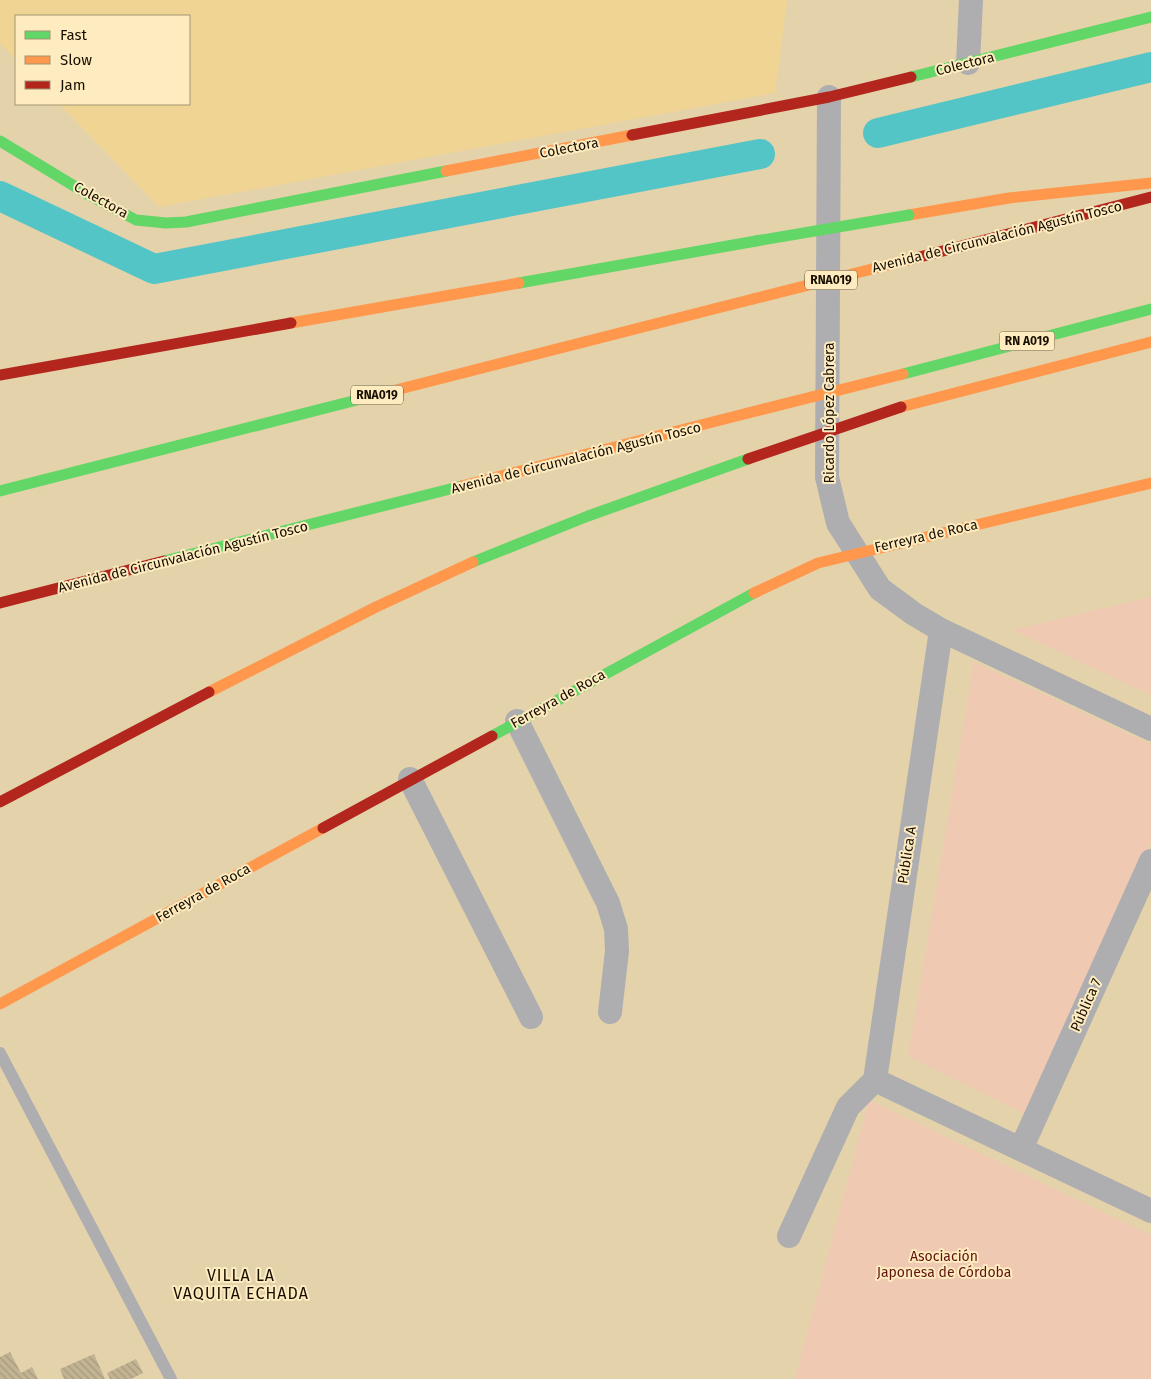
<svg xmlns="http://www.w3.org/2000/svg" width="1151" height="1379" viewBox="0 0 1151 1379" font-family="'Fira Sans',sans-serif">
  <defs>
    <pattern id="building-back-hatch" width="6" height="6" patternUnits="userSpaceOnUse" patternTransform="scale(1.25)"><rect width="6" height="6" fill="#c2b493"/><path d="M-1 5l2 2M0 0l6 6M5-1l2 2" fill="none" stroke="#a69a7d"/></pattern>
  </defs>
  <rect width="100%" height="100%" fill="#e4d2aa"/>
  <path fill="#efd493" d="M0,0H787L775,93L159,207L59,104H189V16H16V60L0,43Z"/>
  <path fill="#efc9b2" d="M1151,597V695L1012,630Z
    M974,662L1151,744V842L1025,1114L908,1056Z
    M869,1100L1151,1235V1379H795Z"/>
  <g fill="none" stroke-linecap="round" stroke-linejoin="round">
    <path stroke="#54c5c7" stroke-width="30" d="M878,133L1151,67
      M0,196L154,269L760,154"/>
  </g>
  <path fill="url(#building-back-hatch)" d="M10,1352L21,1373L32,1367L38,1379H0V1357Z
    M94,1354L105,1379H64L60,1369Z
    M136,1359L143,1373L131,1379H110L107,1373Z"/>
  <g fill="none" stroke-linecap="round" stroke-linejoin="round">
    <path stroke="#aeaeb1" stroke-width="12" d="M0,1053L171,1379"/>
    <path stroke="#aeaeb1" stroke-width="24" d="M968,63L971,0
      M829,97L827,477L838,523L880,589L914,614L941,630L1151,729
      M517,721L608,903L616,929L617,951L610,1012
      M410,779L531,1017
      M875,1080L1151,1211
      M1021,1149L1151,861
      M789,1236L848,1107L875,1080L941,630"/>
    <path stroke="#63d668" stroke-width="11" d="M911,77L1151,17
      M0,141L89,195L136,220L166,223L186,222L446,171
      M519,283L756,241
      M903,374L1151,309
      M0,491L392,391
      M164,561L462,486
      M473,562L588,516L748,459
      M492,736L754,593"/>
    <path stroke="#ff974d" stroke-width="11" d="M446,171L632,135
      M909,215L1009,198L1151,183
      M291,323L519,283
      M392,391L753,299
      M901,407L1151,342
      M462,486L748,413
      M754,593L818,563L1151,483
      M209,692L376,607L473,562
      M0,1004L323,828"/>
    <path stroke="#b3261e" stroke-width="11" d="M632,135L829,97L911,77
      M908,260L1151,197
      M0,375L291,323
      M0,603L164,561
      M0,802L209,692
      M323,828L492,736"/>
    <path stroke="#63d668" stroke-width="11" d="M756,241L909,215"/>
    <path stroke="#ff974d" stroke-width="11" d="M753,299L908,260
      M748,413L903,374"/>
    <path stroke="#b3261e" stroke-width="11" d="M748,459L901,407"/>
  </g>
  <g text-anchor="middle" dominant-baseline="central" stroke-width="4" stroke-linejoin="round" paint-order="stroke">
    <g fill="#feecc0" stroke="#5d513a" stroke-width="1">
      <rect x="805" y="270.5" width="52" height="19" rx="4"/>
      <rect x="999.5" y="331.5" width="55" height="19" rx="4"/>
      <rect x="351" y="385.5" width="52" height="19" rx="4"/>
    </g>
    <g font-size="12" font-weight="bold" fill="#180f00">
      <text x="831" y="280">RNA019</text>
      <text x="1027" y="341">RN A019</text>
      <text x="377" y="395">RNA019</text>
    </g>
    <g font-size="14" fill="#180f00" stroke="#feecc0">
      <text transform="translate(965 64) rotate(-14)">Colectora</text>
      <text transform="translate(569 148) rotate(-11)">Colectora</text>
      <text transform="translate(101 200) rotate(29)">Colectora</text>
      <text transform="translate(997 237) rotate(-14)">Avenida de Circunvalación Agustín Tosco</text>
      <text transform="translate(829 413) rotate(-90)">Ricardo López Cabrera</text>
      <text transform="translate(576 458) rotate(-14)">Avenida de Circunvalación Agustín Tosco</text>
      <text transform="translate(926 536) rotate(-13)">Ferreyra de Roca</text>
      <text transform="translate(183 557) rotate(-14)">Avenida de Circunvalación Agustín Tosco</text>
      <text transform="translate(558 699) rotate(-29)">Ferreyra de Roca</text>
      <text transform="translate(907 855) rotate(-81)">Pública A</text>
      <text transform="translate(203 893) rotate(-29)">Ferreyra de Roca</text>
      <text transform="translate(1086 1005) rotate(-66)">Pública 7</text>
    </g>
    <g font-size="14" fill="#61130f" stroke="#feecc0">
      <text x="944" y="1256">Asociación<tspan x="944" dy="16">Japonesa de Córdoba</tspan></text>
    </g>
    <g font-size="16" letter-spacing="1" fill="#180f00" stroke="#feecc0">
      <text x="241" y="1275">VILLA LA<tspan x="241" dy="18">VAQUITA ECHADA</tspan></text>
    </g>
  </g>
  <rect x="15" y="15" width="175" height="90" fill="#feecc0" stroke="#a29473"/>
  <rect x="25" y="31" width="25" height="8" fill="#63d668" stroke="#a29473"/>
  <text x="60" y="40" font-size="15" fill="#180f00">Fast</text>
  <rect x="25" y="56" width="25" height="8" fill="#ff974d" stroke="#a29473"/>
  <text x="60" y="65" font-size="15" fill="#180f00">Slow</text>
  <rect x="25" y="81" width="25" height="8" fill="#b3261e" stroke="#a29473"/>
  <text x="60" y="90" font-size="15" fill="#180f00">Jam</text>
</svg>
